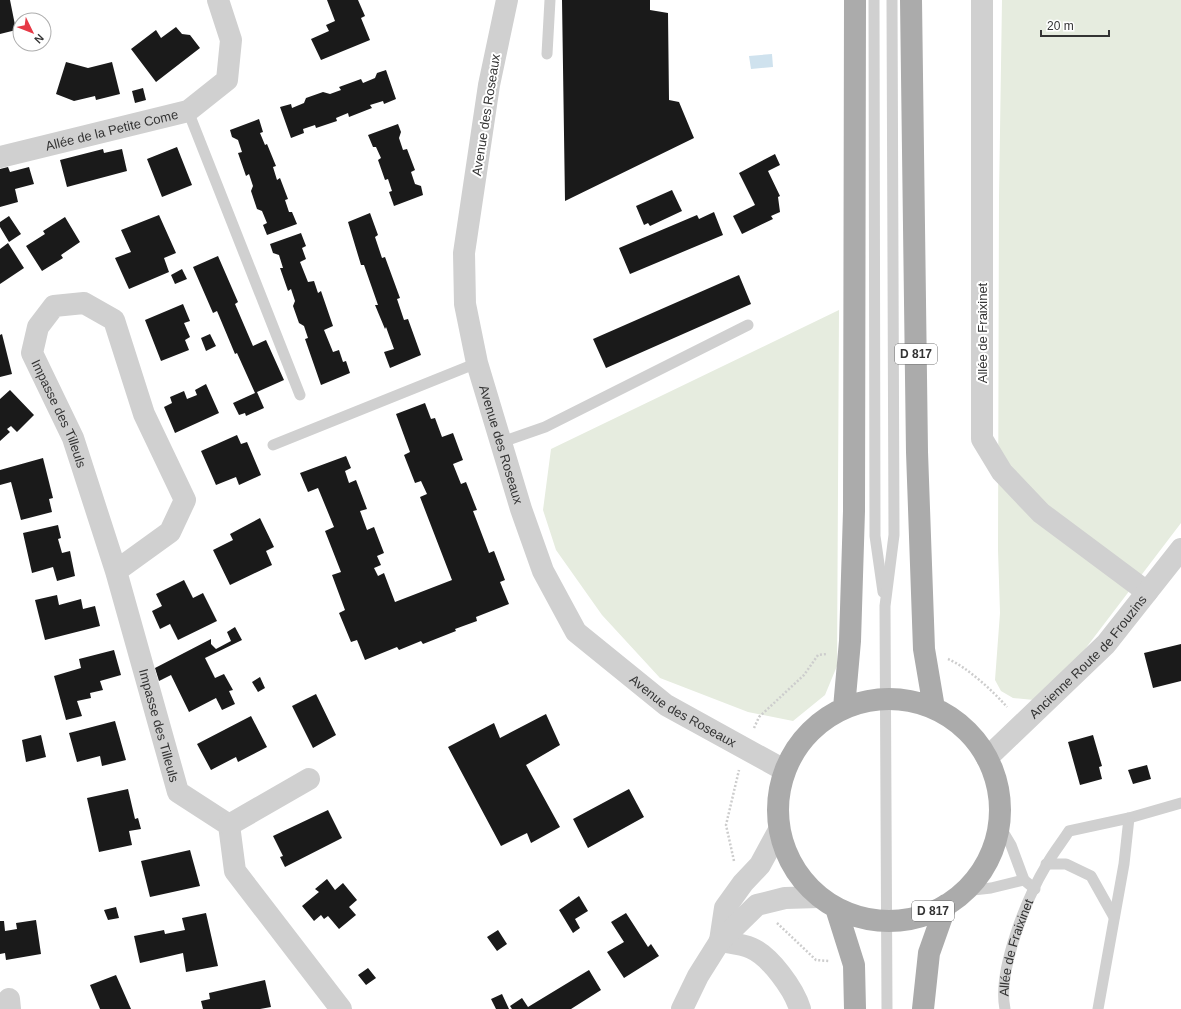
<svg xmlns="http://www.w3.org/2000/svg" width="1181" height="1009" viewBox="0 0 1181 1009" font-family="Helvetica,sans-serif">
  <rect width="100%" height="100%" fill="#fff"/>
  <path fill="#e6ecdf" d="M1002,0H1181V523L1063,678L1034,700L1013,698L1001,691L995,680L1000,613L998,550L999,197Z
    M839,310L837,666L825,695L793,721L748,712L660,678L602,615L556,550L543,510L551,449Z"/>
  <path fill="#cfe2ee" d="M772,54L773,67L751,69L749,56Z"/>
  <path fill="#1a1a1a" d="M0,0H10L16,30L0,34Z
    M327,0H358L365,16L361,18L370,40L321,60L311,39L329,31L326,25L335,21Z
    M562,0H650V10L668,13L669,100L679,102L694,138L565,201Z
    M176,27L182,34L190,35L200,48L156,82L131,49L156,30L161,38Z
    M66,62L88,68L112,62L120,94L96,100L95,96L74,101L56,94Z
    M386,70L396,99L384,104L383,101L370,105L372,108L349,117L348,113L336,118L337,121L316,128L315,125L303,129L304,133L291,138L280,107L291,104L292,108L304,103L306,98L323,92L330,94L341,90L339,87L361,79L363,83L375,78L377,73Z
    M143,88L146,100L135,103L132,91Z
    M259,119L263,132L260,133L265,145L267,144L276,166L273,167L277,180L280,178L288,199L285,200L289,212H292L297,224L267,235L263,225L267,223L262,211L257,209L251,191L253,186L249,174L246,176L238,153L242,152L238,140L232,137L230,130Z
    M398,124L401,132L399,138L403,150L407,149L415,170L411,172L415,184L421,186L423,195L394,206L389,192L392,191L388,179L385,180L378,160L381,158L376,147H373L368,135Z
    M177,147L192,185L162,197L147,159Z
    M103,149L104,153L122,149L127,171L67,187L60,160Z
    M775,154L780,165L768,171L780,196L778,197L780,212L771,216L773,219L742,234L733,216L755,205L739,173Z
    M8,167L10,172L29,167L34,184L15,189L18,202L0,207V169Z
    M672,190L682,211L650,226L648,223L644,225L636,206Z
    M714,212L723,235L630,274L619,248L697,215L699,219Z
    M370,213L378,235L375,237L382,258L385,257L400,298L397,299L404,320L408,319L421,355L390,368L384,352L394,349L386,327L385,329L375,305H378L364,265H361L348,222Z
    M159,215L176,253L164,258L169,272L129,289L115,258L131,252L121,230Z
    M9,216L21,234L9,242L0,227V222Z
    M65,217L80,242L61,255L63,258L42,271L26,246L45,234L43,231Z
    M301,233L306,246L302,248L306,259L300,262L308,282L314,281L318,293L321,291L333,326L324,330L333,352L339,350L343,362L346,361L350,373L321,385L305,339L308,338L304,326L299,323L293,306L295,301L291,289L288,291L280,268H283L279,255L273,253L270,244Z
    M8,243L24,268L0,284V249Z
    M218,256L238,302L235,304L253,346L266,340L284,380L257,392L264,408L246,416L245,413L239,415L233,403L255,393L237,353L235,354L217,311L213,313L193,267Z
    M182,269L187,279L175,284L171,275Z
    M739,275L751,304L606,368L593,339Z
    M183,304L190,321L184,323L190,337L185,340L189,350L161,361L145,320Z
    M2,334L12,374L0,377V335Z
    M210,334L216,346L206,351L201,338Z
    M206,384L219,413L175,433L164,407L172,403L170,397L184,391L187,399L197,395L195,390Z
    M10,390L34,415L17,432L11,426L7,429L10,432L0,441V399Z
    M425,403L431,419L435,418L442,437L453,433L463,460L453,464L461,484L466,482L477,510L473,511L489,553L494,551L505,580L500,582L509,604L476,617L477,621L455,629L456,631L423,644L421,641L399,650L397,647L365,660L357,640L351,642L339,613L345,610L332,575L341,572L325,531L334,527L318,488L308,492L300,473L346,456L351,468L345,471L349,483L356,480L367,509L360,511L367,530L374,527L384,553L377,556L381,565L374,568L378,576L384,573L395,602L452,580L420,497L427,494L421,481L415,483L404,455L410,452L396,414Z
    M237,435L241,444L247,442L261,475L239,485L236,477L216,485L201,451Z
    M43,458L53,498L49,499L52,512L21,520L11,482L0,485V470Z
    M260,518L274,547L266,551L272,565L230,585L213,550L233,540L230,534Z
    M58,525L61,538L58,539L62,553L70,551L75,576L57,581L53,567L32,573L23,533Z
    M184,580L193,598L203,593L217,621L178,640L170,624L160,629L152,611L162,606L156,594Z
    M57,595L59,605L81,599L83,609L95,606L100,626L45,640L35,600Z
    M235,627L242,640L205,658L215,678L224,674L233,690L229,691L235,704L222,710L216,698L189,712L171,675L159,681L155,668L211,639V644L216,649L231,641L227,632Z
    M1181,644V681L1153,688L1144,653Z
    M114,650L121,675L100,681L103,690L90,693L91,698L77,701L82,716L66,720L54,676L81,668L79,659Z
    M260,677L265,688L258,692L252,682Z
    M316,694L336,735L313,748L292,706Z
    M546,714L560,745L526,765L560,827L531,843L527,833L501,846L448,747L494,723L500,738Z
    M251,716L267,747L238,762L236,757L211,770L197,744Z
    M115,721L126,760L102,766L100,756L77,762L69,733Z
    M41,735L46,757L26,762L22,740Z
    M1093,735L1102,766L1099,767L1102,779L1080,785L1068,742Z
    M1147,765L1151,779L1133,784L1128,770Z
    M128,789L135,819L138,818L141,829L129,831L132,845L99,852L87,798Z
    M629,789L644,817L588,848L573,819Z
    M328,810L342,838L285,867L280,857L283,856L273,836Z
    M190,850L200,886L150,897L141,861Z
    M327,879L335,890L343,883L357,900L349,907L356,915L339,929L328,916L324,919L321,915L314,921L302,906L319,892L315,889Z
    M579,896L588,911L575,919L580,928L573,933L559,910Z
    M116,907L119,918L108,920L104,910Z
    M206,913L218,966L186,972L183,953L140,963L134,936L164,930L165,934L185,930L182,918Z
    M626,913L648,947L651,944L659,956L624,978L607,952L624,942L611,922Z
    M36,920L41,954L6,960L5,953L0,954V921H4L5,931L17,929L16,923Z
    M498,930L507,944L497,951L487,937Z
    M368,968L376,978L366,985L358,975Z
    M589,970L601,990L571,1009H512L510,1006L522,998L528,1007Z
    M116,975L131,1009H100L90,985Z
    M265,980L271,1007L260,1009H203L201,1001L210,999L209,993Z
    M502,994L509,1009H496L491,999Z"/>
  <g fill="none" stroke-linecap="round" stroke-linejoin="round">
    <path stroke="#cdcdcd" stroke-width="2.5" stroke-dasharray="2 2" stroke-linecap="butt" d="M948,659C967,667 993,691 1007,707
      M754,728L759,717L804,675L818,655L827,654
      M734,861L726,825L739,770
      M777,923L816,960L829,961"/>
    <g stroke="#d0d0d0" stroke-width="11">
      <path d="M874,0L875,536L883,592"/>
      <path d="M547,54L550,0"/>
      <path d="M188,111L300,395"/>
      <path d="M502,442L545,427L748,325"/>
      <path d="M273,445L477,363"/>
      <path d="M999,825L1011,845L1024,880L1035,889"/>
      <path d="M1046,864H1066L1091,876L1114,917"/>
      <path d="M964,891L991,888L1024,880"/>
      <path d="M887,1009L885,606L894,535L892,0"/>
      <path id="s1" d="M1005,1009C997,971 1027,897 1047,864C1053,853 1062,842 1069,831L1129,818L1181,803"/>
      <path d="M1098,1009L1124,864L1129,818"/>
    </g>
    <g stroke="#d0d0d0" stroke-width="22">
      <path id="s2" d="M507,0L489,85L464,253L465,304L477,363L521,509L543,571L576,632L666,705L784,770"/>
      <path d="M982,0V439L1002,472L1041,513L1147,592"/>
      <path id="s3" d="M0,157L188,111L227,80L231,40L218,0"/>
      <path id="s4" d="M116,571L170,532L185,500L144,414L114,320L84,303L54,306L38,327L32,353L73,438L116,571L178,792L229,825L235,871L341,1009"/>
      <path id="s5" d="M987,758L1106,644L1181,549"/>
      <path d="M229,825L309,779"/>
      <path d="M720,941L725,908L743,883L760,865L779,830"/>
      <path d="M720,941C730,943 742,944 751,948C770,956 794,989 800,1009"/>
      <path d="M9,999L10,1009"/>
      <path d="M682,1009L698,976L720,941L757,905L785,898L819,897"/>
    </g>
    <path stroke="#ababab" stroke-width="22" d="M911,0L917,452L924,649L934,708
      M778 810a111 111 0 1 1 222 0a111 111 0 1 1-222 0Z
      M844,708L850,641L854,511L855,0
      M836,908L854,965L855,1009
      M923,1009L929,953L946,905"/>
  </g>
  <g text-anchor="middle" dominant-baseline="central" stroke-width="4" stroke-linejoin="round" paint-order="stroke">
    <g fill="#fff" stroke="#707070" stroke-width="1">
      <rect x="895" y="344" width="42" height="20" rx="3"/>
      <rect x="912" y="901" width="42" height="20" rx="3"/>
    </g>
    <g font-size="12" font-weight="bold" fill="#333">
      <text x="916" y="354">D 817</text>
      <text x="933" y="911">D 817</text>
    </g>
    <g font-size="13" fill="#333" stroke="#fff">
      <text transform="translate(486 115) rotate(-81)">Avenue des Roseaux</text>
      <text stroke="none"><textPath href="#s3" startOffset="115">Allée de la Petite Come</textPath></text>
      <text transform="translate(982 333) rotate(-90)">Allée de Fraixinet</text>
      <text stroke="none"><textPath href="#s4" startOffset="480">Impasse des Tilleuls</textPath></text>
      <text stroke="none"><textPath href="#s2" startOffset="453">Avenue des Roseaux</textPath></text>
      <text stroke="none"><textPath href="#s5" startOffset="143">Ancienne Route de Frouzins</textPath></text>
      <text stroke="none"><textPath href="#s2" startOffset="789">Avenue des Roseaux</textPath></text>
      <text stroke="none"><textPath href="#s4" startOffset="808">Impasse des Tilleuls</textPath></text>
      <text stroke="none"><textPath href="#s1" startOffset="63">Allée de Fraixinet</textPath></text>
    </g>
  </g>
  <g transform="translate(32 32) rotate(133)"><circle r="19" fill="#ffffff" stroke="#adadad"/>
  <path d="M0-3L7 15L0 10L-7 15Z" fill="#e63946"/>
  <text y="-6" font-size="11" font-weight="bold" text-anchor="middle" fill="#333333">N</text>
  </g>
  <path d="M1041 30v6h68v-6" fill="none" stroke="#333333" stroke-width="2"/>
  <text x="1047" y="30" font-size="12" fill="#333333" stroke="#ffffff" stroke-width="3" paint-order="stroke">20 m</text>
</svg>
